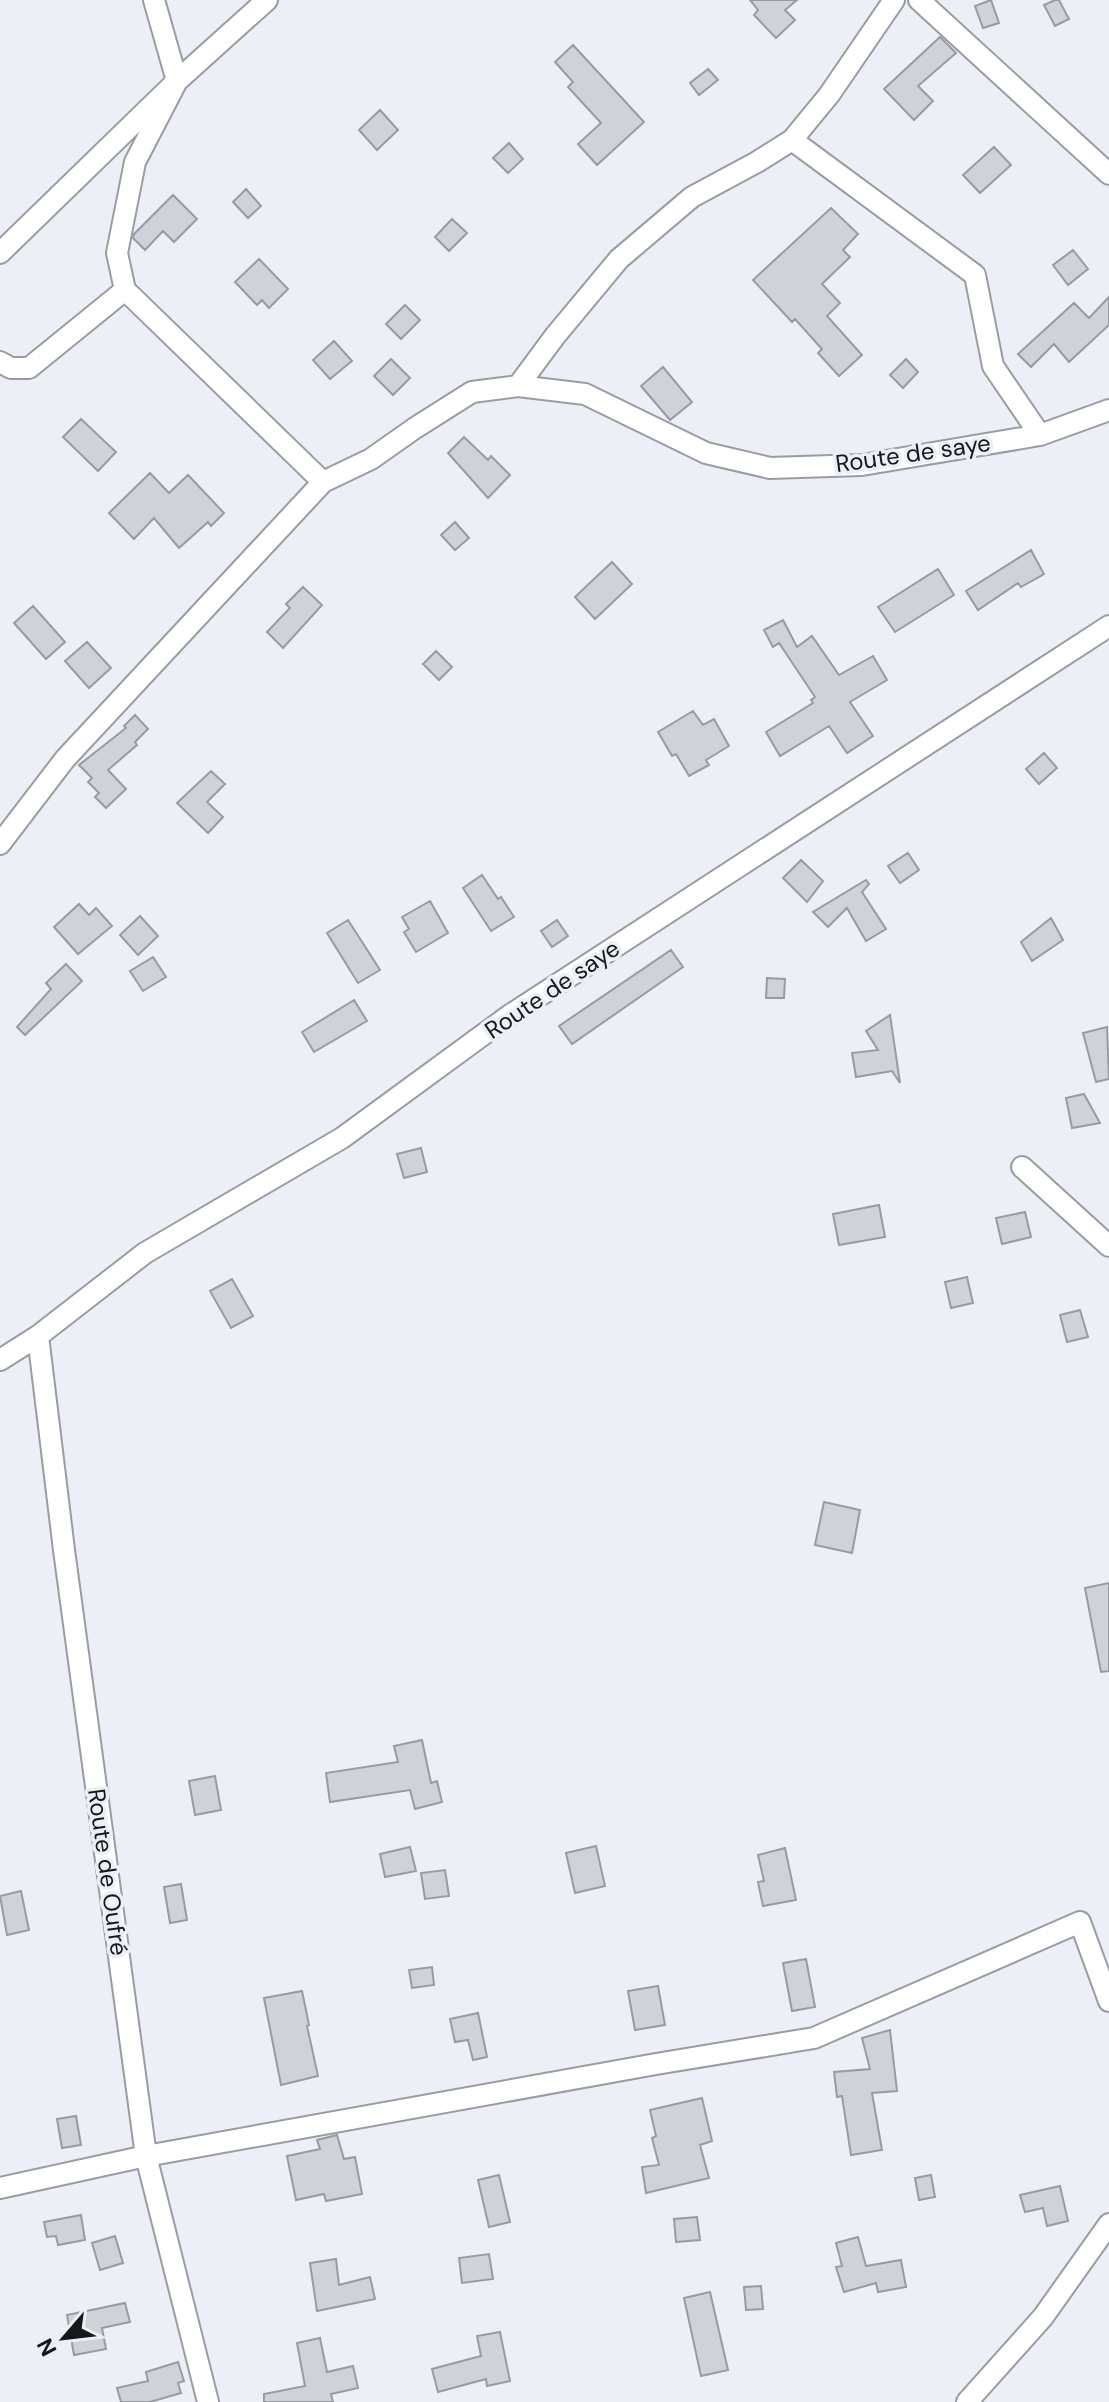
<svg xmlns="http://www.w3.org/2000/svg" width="1109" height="2402" viewBox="0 0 1109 2402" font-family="'DM Sans',sans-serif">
  <rect width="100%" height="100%" fill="#ecf0f6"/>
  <path fill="#cfd2d9" stroke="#989ca2" stroke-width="2" d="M750,0H797L785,10L795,20L776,38L754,15L758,10Z
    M991,0L999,23L983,28L975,6Z
    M1055,0H1059L1069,19L1055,26L1044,5Z
    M940,37L956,53L918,86L933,101L914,120L884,89Z
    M573,45L644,122L597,165L578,144L601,123L568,87L573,82L555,62Z
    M708,69L718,80L699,95L690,83Z
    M380,110L398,130L377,150L359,130Z
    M509,143L523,159L508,173L493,158Z
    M994,147L1011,165L980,193L963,175Z
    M246,189L261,206L248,218L233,202Z
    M173,195L197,219L174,242L163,231L145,250L133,238L134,234Z
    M831,208L858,234L843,250L850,257L822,284L840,303L827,316L862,355L839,376L818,353L822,349L795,319L792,322L753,280Z
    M452,219L467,233L449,251L435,237Z
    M1073,250L1088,269L1068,285L1053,265Z
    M259,259L288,289L269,308L262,300L257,305L235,282Z
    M1109,297V325L1069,362L1054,344L1031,367L1018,354L1074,303L1089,318Z
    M405,305L420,320L401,339L386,324Z
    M334,341L352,361L330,379L313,360Z
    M391,359L410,378L393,395L374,376Z
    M906,359L918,372L903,388L890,375Z
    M663,367L692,402L670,420L641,386Z
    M81,419L116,452L98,471L63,437Z
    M464,437L488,460L491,456L510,475L488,498L448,453Z
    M150,473L169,493L188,475L224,513L211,526L208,522L179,548L154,518L134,539L109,513Z
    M455,522L469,538L455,550L441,535Z
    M1031,550L1044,574L1021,587L1018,583L978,610L966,591Z
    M612,562L632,584L595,619L575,597Z
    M938,569L954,595L895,632L878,607Z
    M303,587L322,605L283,648L267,632L290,608L286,604Z
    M33,606L65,642L46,659L14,623Z
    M783,620L797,647L812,636L839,675L873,656L887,680L850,702L873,736L847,753L829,726L780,756L766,732L813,703L811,700L815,697L779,643L773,647L764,630Z
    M87,642L111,668L89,688L65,661Z
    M436,651L452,667L439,680L423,664Z
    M693,711L703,725L714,719L729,746L706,760L709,765L689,776L676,754L672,756L658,732Z
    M135,715L148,729L135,742L137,745L108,770L126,789L106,808L95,797L99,793L88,782L92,778L79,765L126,728L124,726Z
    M1044,753L1057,768L1039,784L1026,769Z
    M211,771L225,784L207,802L223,817L208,833L177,803Z
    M908,853L919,870L900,883L888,866Z
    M801,860L823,881L807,902L783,878Z
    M482,875L498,899L501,897L514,917L491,931L463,888Z
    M866,880L869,884L862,892L886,929L866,941L847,908L828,927L813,912Z
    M430,901L448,933L416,952L404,932L409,929L402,917Z
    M79,904L89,915L96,908L112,926L78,954L54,927Z
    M140,916L158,936L138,955L120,935Z
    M1051,918L1063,940L1032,961L1021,942Z
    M348,920L380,970L358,983L327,933Z
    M557,920L568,936L552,947L541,931Z
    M671,950L683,967L572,1044L559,1026Z
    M153,957L166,977L143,991L130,971Z
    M66,964L82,981L25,1035L17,1027L51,989L46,983Z
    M767,978L785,979L784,998H766Z
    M354,1000L367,1021L314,1052L302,1032Z
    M890,1015L900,1083L892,1071L856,1077L852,1053L878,1050L866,1031Z
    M1107,1027L1109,1079L1096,1082L1083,1033Z
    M1084,1094L1100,1123L1072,1128L1066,1098Z
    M421,1148L427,1172L404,1178L397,1154Z
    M879,1205L885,1237L839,1245L833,1214Z
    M1025,1212L1031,1237L1002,1244L996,1218Z
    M967,1277L973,1303L951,1308L945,1282Z
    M232,1279L253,1316L231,1328L210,1291Z
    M1080,1310L1088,1337L1067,1342L1060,1315Z
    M824,1502L860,1510L852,1553L815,1545Z
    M1109,1583V1671L1101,1672L1085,1588Z
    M422,1740L431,1783L437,1781L442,1802L415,1809L410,1790L330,1802L326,1773L398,1762L394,1746Z
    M215,1776L221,1810L195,1815L189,1781Z
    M596,1846L605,1886L575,1893L566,1853Z
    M410,1847L416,1871L385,1877L380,1854Z
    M785,1848L796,1900L763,1906L758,1882L764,1881L758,1855Z
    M445,1870L449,1896L425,1899L421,1873Z
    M181,1884L187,1920L170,1923L164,1887Z
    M21,1891L29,1930L7,1935L0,1896Z
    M806,1959L815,2007L792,2011L783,1963Z
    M432,1967L434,1985L412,1988L409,1970Z
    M658,1986L665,2025L635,2030L628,1991Z
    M302,1991L309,2025L307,2026L318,2076L281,2085L264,1998Z
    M478,2013L487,2057L473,2060L468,2040L455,2042L450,2019Z
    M890,2030L897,2091L872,2093L882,2150L851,2155L842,2096L837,2097L834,2072L870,2069L862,2038Z
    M702,2098L712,2141L700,2145L709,2178L646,2193L642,2167L659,2165L652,2138L656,2136L650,2110Z
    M76,2116L81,2145L62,2148L57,2119Z
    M337,2135L344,2159L355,2157L362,2194L326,2201L324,2194L296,2200L287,2156L320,2149L317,2140Z
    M499,2175L510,2222L489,2227L478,2180Z
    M931,2175L935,2197L919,2200L915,2178Z
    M1060,2186L1068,2221L1047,2226L1043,2208L1025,2212L1020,2195Z
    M81,2215L85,2240L58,2245L56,2236L47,2237L44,2222Z
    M697,2217L700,2240L676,2242L674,2219Z
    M115,2236L123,2263L100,2270L92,2243Z
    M858,2237L866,2266L901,2260L906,2287L878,2292L876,2283L844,2292L836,2267L842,2266L836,2243Z
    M489,2254L493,2279L462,2283L459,2258Z
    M336,2259L339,2285L370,2277L375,2299L317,2311L310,2263Z
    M761,2286L763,2309L746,2310L744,2287Z
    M710,2292L728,2370L701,2376L684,2298Z
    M125,2303L130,2322L102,2328L106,2349L74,2355L67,2315Z
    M500,2332L510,2381L487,2386L486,2379L438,2392L432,2369L481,2356L477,2336Z
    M320,2338L327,2372L353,2366L358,2388L331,2394L333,2402H264V2394L305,2386L297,2343Z
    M178,2362L184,2381L178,2383L181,2393L150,2402H121L117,2388L148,2381L146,2372Z"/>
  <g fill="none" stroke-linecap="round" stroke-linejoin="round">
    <defs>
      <path id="street" d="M267,0L177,81L135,162L117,253L125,290L323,482
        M919,0L1109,174
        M792,140L975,275L993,366L1040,435
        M0,253L177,81L154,0
        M0,362L11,368H29L125,290
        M518,386L555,336L619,259L692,197L757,162L792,140L829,95L894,0
        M0,844L65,759L323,482L371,459L415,428L472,392L518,386L585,394L706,453L770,468L862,465L1040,435L1109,410
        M1022,1167L1109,1246
        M38,1336L64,1550L146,2156L208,2402
        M0,1360L38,1336L145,1253L342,1138L510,1015L1109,626
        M0,2188L146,2156L656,2064L814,2038L1080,1922L1109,2001
        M967,2402L1043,2317L1109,2224"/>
    </defs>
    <use href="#street" stroke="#999ca3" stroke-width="24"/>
    <use href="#street" stroke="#fff" stroke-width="20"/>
  </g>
  <g text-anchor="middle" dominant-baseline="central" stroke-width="7" stroke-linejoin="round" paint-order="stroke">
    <g font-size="24" fill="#16181a" stroke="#ecf0f6">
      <text transform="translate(913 453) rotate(-8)">Route de saye</text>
      <text transform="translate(552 989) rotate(-34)">Route de saye</text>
      <text transform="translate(108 1872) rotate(82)">Route de Oufré</text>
    </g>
  </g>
  <g transform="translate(64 2338) rotate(242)" stroke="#ecf0f6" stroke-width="6" paint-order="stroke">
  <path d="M0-6L14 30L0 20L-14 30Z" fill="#16181a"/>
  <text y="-12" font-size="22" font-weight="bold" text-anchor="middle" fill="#16181a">N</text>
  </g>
</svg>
